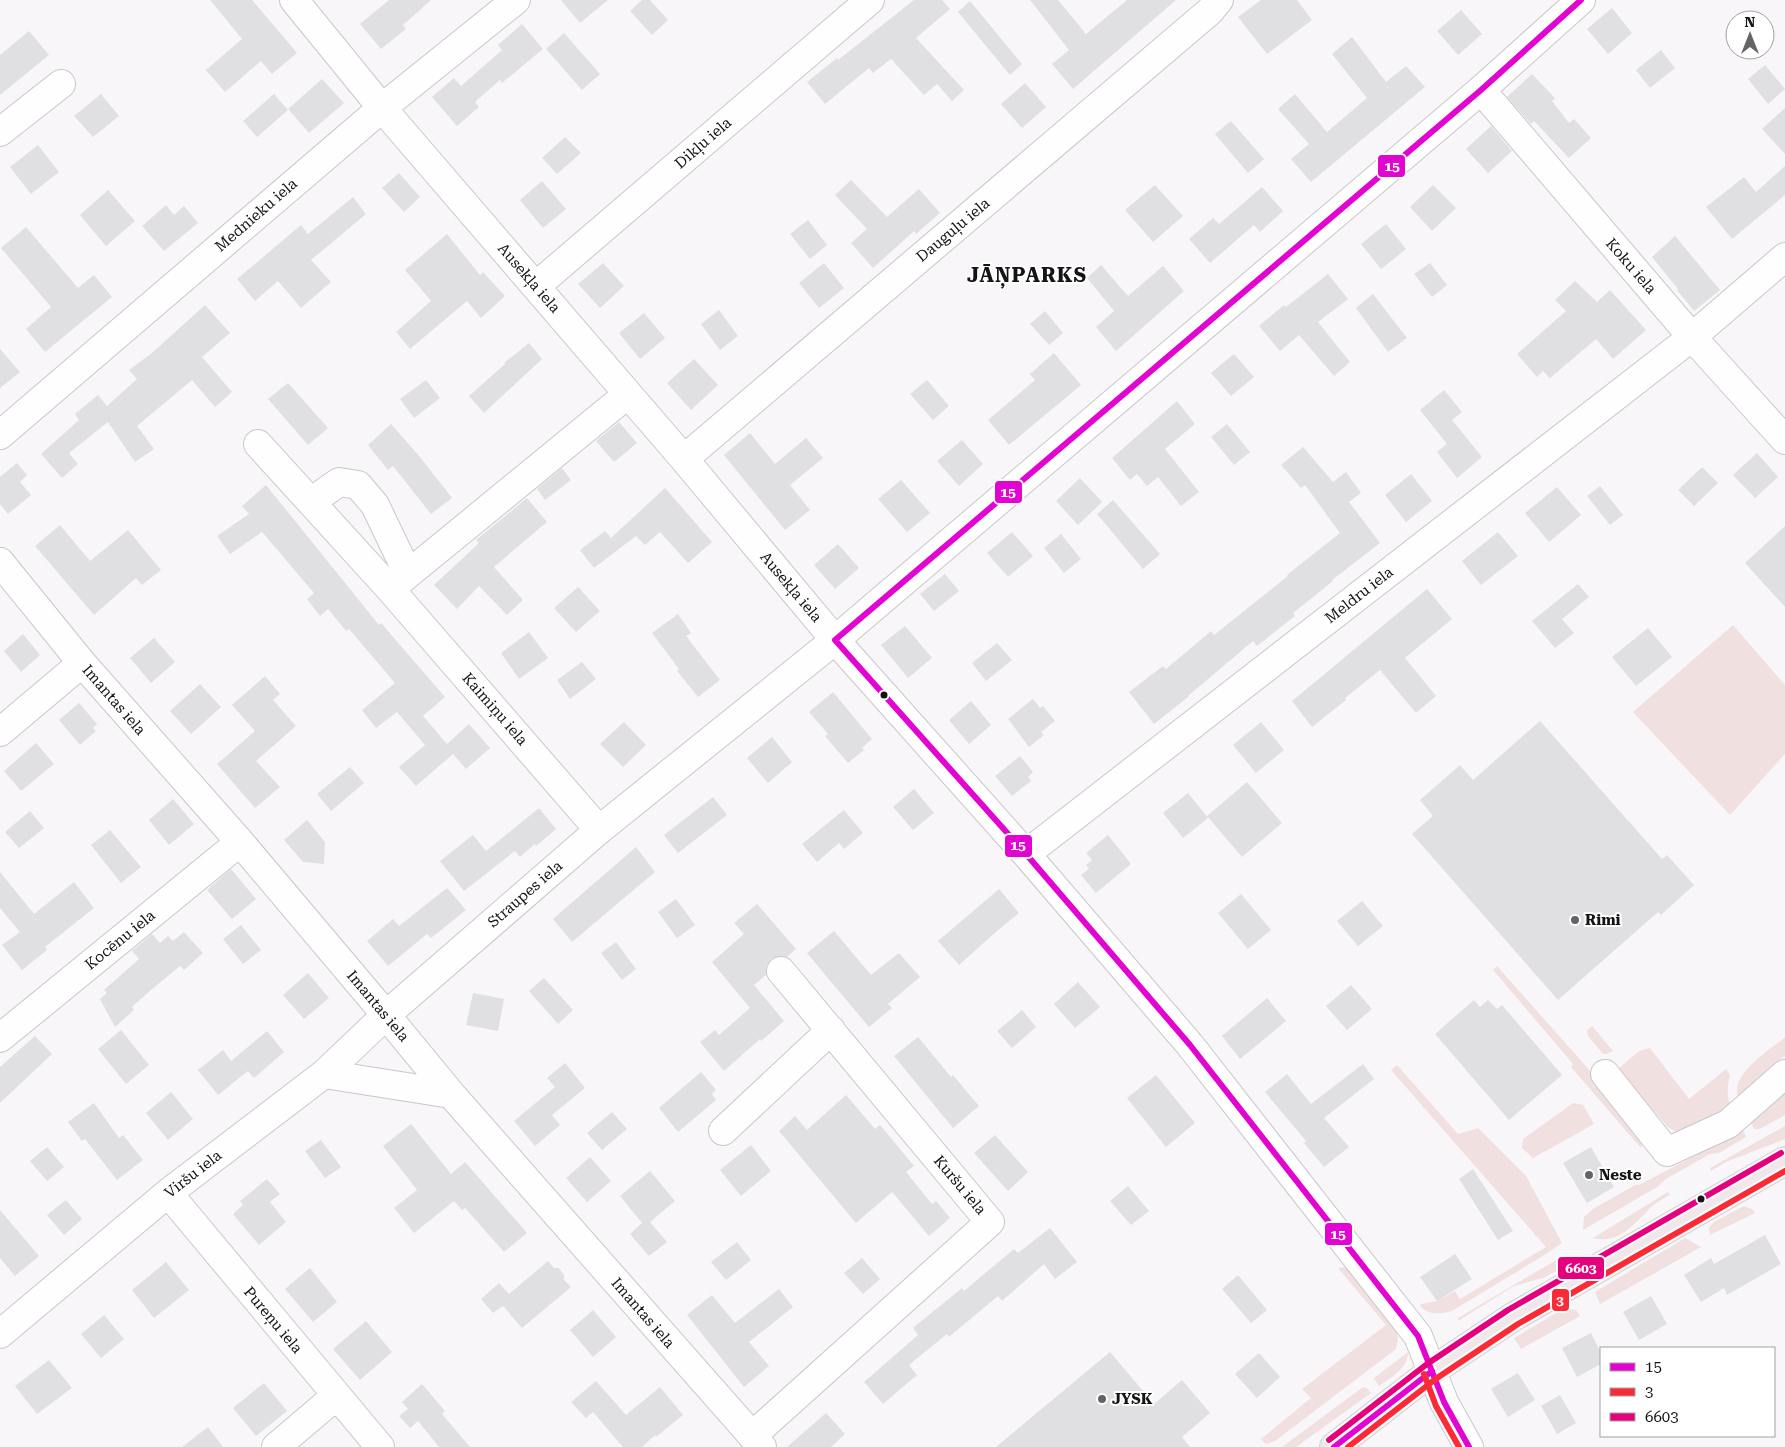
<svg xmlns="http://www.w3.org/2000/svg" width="1785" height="1447" viewBox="0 0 1785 1447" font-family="'Roboto Serif',serif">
  <rect width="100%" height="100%" fill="#f9f6f9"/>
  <path fill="#f0e0df" d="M1733,625L1785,685V754L1730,815L1633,712Z
    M1497,966L1584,1064L1638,1128L1643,1139L1641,1148L1571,1067L1573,1064L1493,970Z
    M1592,1026L1613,1051L1607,1054H1603L1588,1036L1587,1030Z
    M1785,1037V1056L1776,1062L1740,1101C1725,1077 1769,1051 1785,1037Z
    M1650,1048L1689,1099L1726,1069L1730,1075C1727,1088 1726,1096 1732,1108L1680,1134L1669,1128L1617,1070L1639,1051Z
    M1397,1065L1458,1134L1478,1128L1526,1176L1562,1243L1546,1254L1452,1311C1438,1314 1431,1316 1420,1306L1421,1304L1437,1301L1455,1291L1460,1299L1546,1247L1391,1070Z
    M1785,1092V1115L1760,1129H1754L1749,1120Z
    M1573,1103L1583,1105L1594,1124L1533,1158L1522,1148L1523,1139Z
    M1785,1126V1139L1726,1162L1711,1171L1710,1168Z
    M1742,1128L1746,1137L1719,1153L1710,1154L1666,1179L1657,1187L1583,1230L1584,1217L1593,1209L1635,1185H1639L1708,1149Z
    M1668,1192L1670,1195C1666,1197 1661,1200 1656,1203C1636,1220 1622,1245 1593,1238Z
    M1744,1206L1752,1209L1755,1213L1710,1235L1709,1228L1714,1222Z
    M1685,1238L1701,1247L1600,1304L1595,1292Z
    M1563,1256L1561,1264L1556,1271L1543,1278L1514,1286L1458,1321V1318Z
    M1346,1267L1396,1327L1398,1339L1396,1349L1275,1441L1266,1444L1261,1439L1311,1398L1302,1389L1386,1325L1338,1268Z
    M1565,1308L1576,1310L1580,1316L1521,1349L1514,1338Z
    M1408,1352C1408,1369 1391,1377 1379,1386L1374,1378Z
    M1363,1387L1367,1388L1371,1393L1296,1447H1282Z"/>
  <path fill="#e0dfe1" d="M210,0H252L297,53L272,74L261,61L225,92L206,70L242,39Z
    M389,0H431L403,25L406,29L381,49L360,24Z
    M561,0H608L580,23Z
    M642,0H650L668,20L652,35L630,11Z
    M914,0H942L950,9L916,38L964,90L952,101L937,84L924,95L891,59L873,73L869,68L825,104L807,82L837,58L838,60Z
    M1030,0H1058L1086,34L1127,0H1176L1073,89L1052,64L1069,50Z
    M1261,0H1297L1312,20L1267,54L1238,17Z
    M970,1L1022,64L1010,75L958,12Z
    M1612,8L1632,33L1608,54L1587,29Z
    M1461,10L1482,34L1458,55L1437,31Z
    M522,24L543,49L502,83L500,80L475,102L479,107L457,126L432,97L454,78L461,86L502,50L498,45Z
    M29,31L49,55L0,95V55Z
    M564,33L600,74L582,90L546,49Z
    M1352,37L1386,82L1406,66L1425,87L1311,182L1291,159L1309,144L1278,109L1295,94L1327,132L1367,98L1332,54Z
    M1661,50L1675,68L1650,88L1636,70Z
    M1765,65L1785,89L1768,104L1748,79Z
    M1532,74L1555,98L1552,101L1569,123L1574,119L1591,138L1569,158L1534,121L1531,124L1507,97Z
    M322,79L344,103L309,133L288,109Z
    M1025,83L1046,107L1022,128L1001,104Z
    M101,94L119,116L93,137L74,116Z
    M274,94L288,110L257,137L243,121Z
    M1785,108V154L1762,129Z
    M1231,121L1264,159L1248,173L1215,134Z
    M1491,126L1512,151L1488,173L1466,149Z
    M565,137L581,153L557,174L542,158Z
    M38,145L59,172L31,194L10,167Z
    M1785,166V195L1732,239L1706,207L1744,177L1756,192Z
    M399,173L420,197L404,212L382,188Z
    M851,180L887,217L919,189L940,213L916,234L914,231L873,268L851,243L867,229L835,195Z
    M542,181L566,209L543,228L520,200Z
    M1155,185L1183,216L1153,242L1125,210Z
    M1433,185L1456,208L1432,231L1410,207Z
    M1262,187L1283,211L1260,232L1254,225L1210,263L1189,239L1213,218L1219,224Z
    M108,190L135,221L106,246L80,215Z
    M353,197L366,214L311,260L331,282L301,308L278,281L255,301L237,279L301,225L308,234Z
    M166,205L174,215L184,206L198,223L164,251L142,226Z
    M808,220L827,245L810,259L790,234Z
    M1386,224L1406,249L1381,269L1361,244Z
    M26,227L78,288L94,275L112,297L45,352L26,329L51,307L1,248Z
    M447,234L480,275L483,272L505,296L481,318L467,301L410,349L396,332L431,301L405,270Z
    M1675,236L1720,290L1694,311L1677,290L1678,289L1652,257Z
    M603,263L624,286L600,308L578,284Z
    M824,263L844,288L819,308L799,283Z
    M1430,263L1447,285L1432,297L1414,274Z
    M1101,265L1128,296L1163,266L1184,291L1116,351L1096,327L1114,311L1087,278Z
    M1328,274L1348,299L1318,322L1350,362L1334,376L1299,335L1280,351L1259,326L1284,305L1286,307Z
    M1575,281L1597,302L1610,290L1646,330L1613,359L1596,339L1550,378L1543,371L1537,377L1517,354L1566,311L1555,300Z
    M1373,294L1407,338L1388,352L1356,308Z
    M205,305L230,333L202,357L232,392L215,407L192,380L137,426L154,449L135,462L108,422L69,453L78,464L62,478L41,454L79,420L75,414L98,395L107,406L137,379L129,370L152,353Z
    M719,310L738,336L720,350L701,324Z
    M1045,311L1063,333L1049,345L1030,324Z
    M644,313L665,338L640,359L619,333Z
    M529,343L542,359L484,413L469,396L505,364L504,363Z
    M0,349L20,372L0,388Z
    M1054,353L1081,385L1009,445L988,420L1035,380L1030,374Z
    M1234,354L1254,377L1231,396L1211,373Z
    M694,359L718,385L691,410L667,383Z
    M426,380L440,398L414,418L400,399Z
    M927,380L949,406L933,420L910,394Z
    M288,383L328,428L308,445L268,399Z
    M1444,390L1462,412L1452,420L1482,457L1457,478L1437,452L1447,444L1420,410Z
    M1177,401L1195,424L1165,449L1199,492L1181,506L1158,477L1147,486L1137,474L1130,480L1112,458Z
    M619,422L637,443L614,462L596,441Z
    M391,424L420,457L452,498L431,514L393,466L388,470L368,445Z
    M1227,424L1250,452L1234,465L1211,437Z
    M750,433L775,464L806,438L823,458L790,485L810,510L785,530L724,455Z
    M962,440L983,464L959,486L937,461Z
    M1303,447L1333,482L1346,472L1361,493L1349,502L1380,543L1332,580L1333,581L1293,613L1295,616L1257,646L1253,641L1188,696V697L1154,724L1129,692L1163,666L1166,669L1211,631L1214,635L1288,576L1287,575L1340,533L1305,485L1301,488L1281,465Z
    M1757,453L1778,477L1755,498L1733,475Z
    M17,463L27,475L20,482L31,495L8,514L0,504V477Z
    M1702,467L1718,483L1694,506L1678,490Z
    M562,468L571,480L545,500L537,489Z
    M1411,474L1432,501L1406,522L1385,495Z
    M1080,478L1102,502L1078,525L1056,501Z
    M901,480L930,513L907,532L878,499Z
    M266,485L379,625L381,623L445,697L423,716L447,744L469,724L490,748L466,769L453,754L416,786L399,767L425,745L397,712L376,728L362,710L395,683L349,629L346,631L328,609L320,616L307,599L314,593L262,532L230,554L217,536L249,514L242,506Z
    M1600,486L1623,515L1610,525L1587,496Z
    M1557,487L1581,515L1549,542L1525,513Z
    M665,488L712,542L688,563L660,532L645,545L636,536L594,568L580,550L605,531L611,538Z
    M527,498L547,522L494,567L523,600L507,615L479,586L457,609L434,585L479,543L476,540Z
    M1113,500L1160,554L1143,569L1097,514Z
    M60,525L90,561L128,530L161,570L142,585L136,578L94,615L35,546Z
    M1785,526V607L1745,563Z
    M1012,532L1033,556L1008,577L987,553Z
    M1498,532L1518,556L1481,585L1462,561Z
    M1061,534L1081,559L1064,573L1044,548Z
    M838,544L859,568L835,589L814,565Z
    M945,574L959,591L934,611L920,594Z
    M1578,584L1589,597L1562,619L1574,633L1555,648L1532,621Z
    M578,587L600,611L576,632L554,608Z
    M1427,589L1452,619L1405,658L1436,696L1416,713L1380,670L1345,698L1346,700L1312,727L1292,701Z
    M678,614L691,633L686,636L720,680L698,697L677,671L679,669L652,633Z
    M905,626L932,658L908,678L881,645Z
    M1648,628L1672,657L1636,686L1612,657Z
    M529,632L548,658L519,679L501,653Z
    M23,634L40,655L21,672L4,651Z
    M154,638L175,662L151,683L130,658Z
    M997,643L1012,660L986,681L972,663Z
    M582,662L596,679L570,699L557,680Z
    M265,676L280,694L273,700L296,726L256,761L280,787L255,808L217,764L255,731L232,705Z
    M200,684L221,707L191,734L170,711Z
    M833,692L872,739L862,748L864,750L848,763L825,736L828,734L809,712Z
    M1033,699L1040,708L1043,706L1055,721L1041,732L1044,735L1029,747L1008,719Z
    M971,701L991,725L969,744L949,720Z
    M79,703L97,724L93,728L96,731L80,745L59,720Z
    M1540,721L1662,859L1667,855L1694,885L1661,915L1658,912L1558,1000L1412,834L1433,816L1420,800L1460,765L1473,780Z
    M624,722L646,745L623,767L600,744Z
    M1261,722L1284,750L1256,773L1233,745Z
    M772,737L792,762L768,783L747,758Z
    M36,743L54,764L21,791L4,771Z
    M1020,756L1033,772L1028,777L1031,781L1012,796L995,776Z
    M350,767L364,783L331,811L317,794Z
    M1247,782L1282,823L1242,857L1207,816Z
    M914,789L934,813L913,830L893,807Z
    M1188,793L1208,818L1183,838L1163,813Z
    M713,797L727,815L678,853L664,835Z
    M173,799L194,824L169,845L149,820Z
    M539,808L556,829L536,846L535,844L520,857L515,851L464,891L440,861L473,835L486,851Z
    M844,810L863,833L844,849L839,843L817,862L802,844Z
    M30,811L44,828L19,848L5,832Z
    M307,820L325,842L324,864L303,862L284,840Z
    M110,830L141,867L121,883L91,845Z
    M1108,835L1131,864L1096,893L1081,875L1089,869L1086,865L1092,860L1086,853Z
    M636,847L655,872L572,942L553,919Z
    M231,869L256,899L232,919L207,890Z
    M0,872L34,914L74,882L94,908L45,947L47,950L22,970L2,945L20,932L0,908Z
    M447,888L466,910L431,938L427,934L388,966L367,941L393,919L399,926Z
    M999,889L1019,913L997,931L959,965L938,941Z
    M1241,894L1271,930L1248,949L1218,913Z
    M676,899L695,925L677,938L658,912Z
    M1362,901L1383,926L1358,946L1337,921Z
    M757,904L796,949L787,957L779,956L771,959L766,966V975L754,985L784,1021L761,1041L760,1039L724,1071L700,1042L715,1030L719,1035L750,1008L712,962L744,934L734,923Z
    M241,925L261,950L243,964L223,939Z
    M834,931L871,975L899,953L920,977L888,1004L892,1008L869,1027L807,953Z
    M184,932L203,953L184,970L180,966L151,990L132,1007L134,1010L115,1027L100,999L107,993L104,990L139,959L132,951L152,934L160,943L168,936L173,941Z
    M616,942L636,969L622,980L601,953Z
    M308,973L329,998L304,1019L283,995Z
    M544,978L573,1010L558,1024L529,991Z
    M1078,982L1100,1007L1075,1028L1054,1004Z
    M1351,985L1372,1009L1347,1030L1326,1006Z
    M473,993L504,999L498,1031L466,1025Z
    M1267,998L1286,1021L1240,1059L1222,1036Z
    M1474,1000L1480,1007L1488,1000L1497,1009L1502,1005L1562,1075L1509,1120L1435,1034Z
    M1022,1010L1036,1027L1012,1048L997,1031Z
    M121,1030L149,1065L126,1084L98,1049Z
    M267,1031L284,1052L254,1078L248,1071L218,1095L198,1070L223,1050L231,1061Z
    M35,1036L52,1054L0,1103V1067Z
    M918,1037L951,1077L953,1075L979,1106L953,1128L894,1056Z
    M565,1063L585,1088L552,1115L560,1125L535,1146L514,1121L555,1087L547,1078Z
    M1363,1064L1374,1079L1324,1118L1349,1147L1324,1167L1304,1143L1306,1141L1265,1092L1287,1074L1311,1104Z
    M701,1072L716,1090L712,1094L716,1100L678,1132L659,1108Z
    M1156,1075L1195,1123L1166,1147L1127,1098Z
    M171,1092L193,1119L168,1140L146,1113Z
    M846,1095L875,1129L880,1125L914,1166L906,1172L932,1204L936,1201L950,1218L929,1236L892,1192L856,1223L779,1131L795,1116L807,1130Z
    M94,1103L119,1138L123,1135L143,1160L117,1180L85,1139L82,1141L68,1122Z
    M612,1112L627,1129L602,1150L587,1133Z
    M411,1124L451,1174L465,1162L527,1233L504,1252L465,1208L462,1210L454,1201L414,1233L394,1208L417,1190L383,1146Z
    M995,1135L1028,1172L1008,1191L974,1153Z
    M321,1140L341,1167L325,1178L305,1151Z
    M751,1145L771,1171L741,1196L720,1170Z
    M47,1147L64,1167L47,1181L30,1161Z
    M1591,1147L1614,1187L1587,1203L1563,1163Z
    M590,1157L611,1181L587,1202L566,1178Z
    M1473,1169L1513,1231L1498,1240L1459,1179Z
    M650,1171L675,1201L650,1222L667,1242L649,1256L630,1234L642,1223L620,1196Z
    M267,1179L280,1194L270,1202L286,1222L259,1245L233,1214L243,1205L240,1201Z
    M1128,1186L1149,1211L1131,1225L1110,1201Z
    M66,1200L82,1219L64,1235L47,1215Z
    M0,1210L39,1256L15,1276L0,1258Z
    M1050,1228L1077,1262L1055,1279L1044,1264L1002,1301L998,1296L949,1337L947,1334L909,1365L917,1375L883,1404L864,1382L918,1335L913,1328L962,1288L964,1291L1014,1249L1018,1253Z
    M1765,1235L1781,1264L1727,1295L1724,1288L1701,1302L1684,1275L1711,1258L1714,1264Z
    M737,1242L751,1260L726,1280L711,1262Z
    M1455,1254L1472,1279L1437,1301L1420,1277Z
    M862,1258L880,1279L863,1294L844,1273Z
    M548,1261L554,1268H559L564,1275V1280L571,1287L522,1328L503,1306L493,1313L481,1299L499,1283L509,1294Z
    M166,1262L189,1290L154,1318L132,1290Z
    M310,1268L337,1302L313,1322L285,1289Z
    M1238,1275L1267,1310L1251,1323L1222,1289Z
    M779,1289L793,1307L749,1342L769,1366L744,1387L687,1315L712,1295L735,1323Z
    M1651,1296L1667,1324L1639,1340L1623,1312Z
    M593,1310L616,1337L593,1357L570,1330Z
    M104,1315L124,1339L101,1358L81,1334Z
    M366,1321L392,1352L360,1380L333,1349Z
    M1591,1333L1601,1353V1364L1577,1377L1562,1348Z
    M1110,1352L1154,1404L1182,1380L1210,1413L1182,1437L1190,1447H996Z
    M1259,1353L1280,1377L1257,1398L1235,1374Z
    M49,1360L72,1388L37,1414L15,1386Z
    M1518,1373L1535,1400L1508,1417L1491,1389Z
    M596,1381L626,1415L660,1387L683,1415L656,1437L655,1435L642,1447H623L593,1412L586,1418L571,1402Z
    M264,1383L287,1411L256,1436L233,1408Z
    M422,1384L445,1411L442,1414L470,1447H439L418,1421L410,1428L399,1416L408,1409L402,1402Z
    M1560,1395L1576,1423L1557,1434L1541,1406Z
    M826,1413L845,1434L831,1447H787Z
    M208,1427L223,1447H182Z"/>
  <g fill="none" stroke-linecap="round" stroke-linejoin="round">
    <defs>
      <path id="minor" d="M294,0L382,108L684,459L835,640L1026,854L1190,1045L1418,1336L1444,1402L1469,1447
        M1481,90L1692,337L1785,440
        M0,132L61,84
        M536,286L870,0
        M0,435L382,108L516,0
        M258,444L390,589L599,830
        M684,459L1210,11L1219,0
        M311,502L339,482L358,485L375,505L408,574
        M0,562L82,663L240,842L386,1015L451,1094L762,1447
        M390,589L628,394
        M0,732L82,663
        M1026,854L1692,337L1785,257
        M0,1038L240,842
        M324,1074L451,1094
        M1605,1074L1667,1152L1728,1124L1785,1074
        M723,1131L831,1030
        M168,1193L380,1447
        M0,1334L168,1193L324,1074L386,1015L599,830L835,640L1481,90L1581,0
        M752,1436L990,1222L781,971
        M276,1447L336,1396"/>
      <path id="major" d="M1334,1447L1432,1371L1513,1317L1785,1161"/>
    </defs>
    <use href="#minor" stroke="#c9c7c9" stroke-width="30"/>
    <use href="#major" stroke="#d2d1d2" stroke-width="30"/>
    <use href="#minor" stroke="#fefefe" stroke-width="28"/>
    <use href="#major" stroke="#efe7ea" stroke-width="28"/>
    <defs>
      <path id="bus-1" d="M1334,1447L1432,1371
        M1469,1447L1444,1402L1418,1336L1190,1045L1026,854L835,640L1481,90L1581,0"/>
      <path id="bus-2" d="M1424,1374L1436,1406L1459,1447
        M1348,1447L1437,1378L1518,1324L1785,1171"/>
      <path id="bus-3" d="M1329,1440L1427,1364L1508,1310L1781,1153"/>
    </defs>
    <use href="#bus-1" stroke="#fff" stroke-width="10"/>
    <use href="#bus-2" stroke="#fff" stroke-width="10"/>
    <use href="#bus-3" stroke="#fff" stroke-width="10"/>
    <use href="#bus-1" stroke="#e205d1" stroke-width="6"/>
    <use href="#bus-2" stroke="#fa2b37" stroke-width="6"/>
    <use href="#bus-3" stroke="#e5007d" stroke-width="6"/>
  </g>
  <g fill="#151415" stroke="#fff" stroke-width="2">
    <circle cx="884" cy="695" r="4.5"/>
    <circle cx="1701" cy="1199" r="4.5"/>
  </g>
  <g fill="#656365" stroke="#fff" stroke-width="2">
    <circle cx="1575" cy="920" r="5"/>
    <circle cx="1589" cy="1175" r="5"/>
    <circle cx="1102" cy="1399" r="5"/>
  </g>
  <g text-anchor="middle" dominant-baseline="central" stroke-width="4" stroke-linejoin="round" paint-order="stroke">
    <g font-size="15" fill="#151415" stroke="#fff">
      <text transform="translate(703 143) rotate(-41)">Dikļu iela</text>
      <text transform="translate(256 215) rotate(-41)">Mednieku iela</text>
      <text transform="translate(953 230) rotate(-40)">Dauguļu iela</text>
      <text transform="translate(1631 266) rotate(49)">Koku iela</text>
      <text transform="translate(529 278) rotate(49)">Ausekļa iela</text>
      <text transform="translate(791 587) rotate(50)">Ausekļa iela</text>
      <text transform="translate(1359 595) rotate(-38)">Meldru iela</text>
      <text transform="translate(114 700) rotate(49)">Imantas iela</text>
      <text transform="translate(495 709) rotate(49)">Kaimiņu iela</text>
      <text transform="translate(525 894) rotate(-41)">Straupes iela</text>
      <text transform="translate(120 940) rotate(-39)">Kocēnu iela</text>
      <text transform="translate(378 1006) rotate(50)">Imantas iela</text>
      <text transform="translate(193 1174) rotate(-38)">Viršu iela</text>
      <text transform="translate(960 1185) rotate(50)">Kuršu iela</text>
      <text transform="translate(643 1313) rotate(49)">Imantas iela</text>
      <text transform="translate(273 1320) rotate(50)">Pureņu iela</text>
    </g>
    <g font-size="15" font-weight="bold" fill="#151415" stroke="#fff" text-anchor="start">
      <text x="1585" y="920">Rimi</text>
      <text x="1599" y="1175">Neste</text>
      <text x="1112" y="1399">JYSK</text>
    </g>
    <g font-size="20" font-weight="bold" letter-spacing="1" fill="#151415" stroke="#fff">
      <text x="1027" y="275">JĀŅPARKS</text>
    </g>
  </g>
  <g stroke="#fff" stroke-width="2">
    <rect x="1377" y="154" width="29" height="24" rx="5" fill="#e205d1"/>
    <rect x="994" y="480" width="29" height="24" rx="5" fill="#e205d1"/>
    <rect x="1004" y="834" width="29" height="24" rx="5" fill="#e205d1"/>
    <rect x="1324" y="1222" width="29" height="24" rx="5" fill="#e205d1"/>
    <rect x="1557" y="1256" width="48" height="24" rx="5" fill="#e5007d"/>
    <rect x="1551" y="1288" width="19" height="24" rx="5" fill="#fa2b37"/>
  </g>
  <g font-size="14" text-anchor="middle" font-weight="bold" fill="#fff">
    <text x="1392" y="171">15</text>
    <text x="1008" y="497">15</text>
    <text x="1018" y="850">15</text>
    <text x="1338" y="1239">15</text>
    <text x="1581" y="1273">6603</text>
    <text x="1560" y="1305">3</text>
  </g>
  <rect x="1600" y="1347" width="175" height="90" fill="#ffffff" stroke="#a1a1a1"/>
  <rect x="1610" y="1363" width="25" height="8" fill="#e205d1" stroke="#a1a1a1"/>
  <text x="1645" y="1372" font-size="15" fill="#151415">15</text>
  <rect x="1610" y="1388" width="25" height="8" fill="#fa2b37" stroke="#a1a1a1"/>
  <text x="1645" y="1397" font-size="15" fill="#151415">3</text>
  <rect x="1610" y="1413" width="25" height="8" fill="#e5007d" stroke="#a1a1a1"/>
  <text x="1645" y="1422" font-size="15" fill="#151415">6603</text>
  <g transform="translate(1750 35)"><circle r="24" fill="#ffffff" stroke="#a1a1a1"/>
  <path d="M0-4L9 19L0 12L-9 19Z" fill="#656365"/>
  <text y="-8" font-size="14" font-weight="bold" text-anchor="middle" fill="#151415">N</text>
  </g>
</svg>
